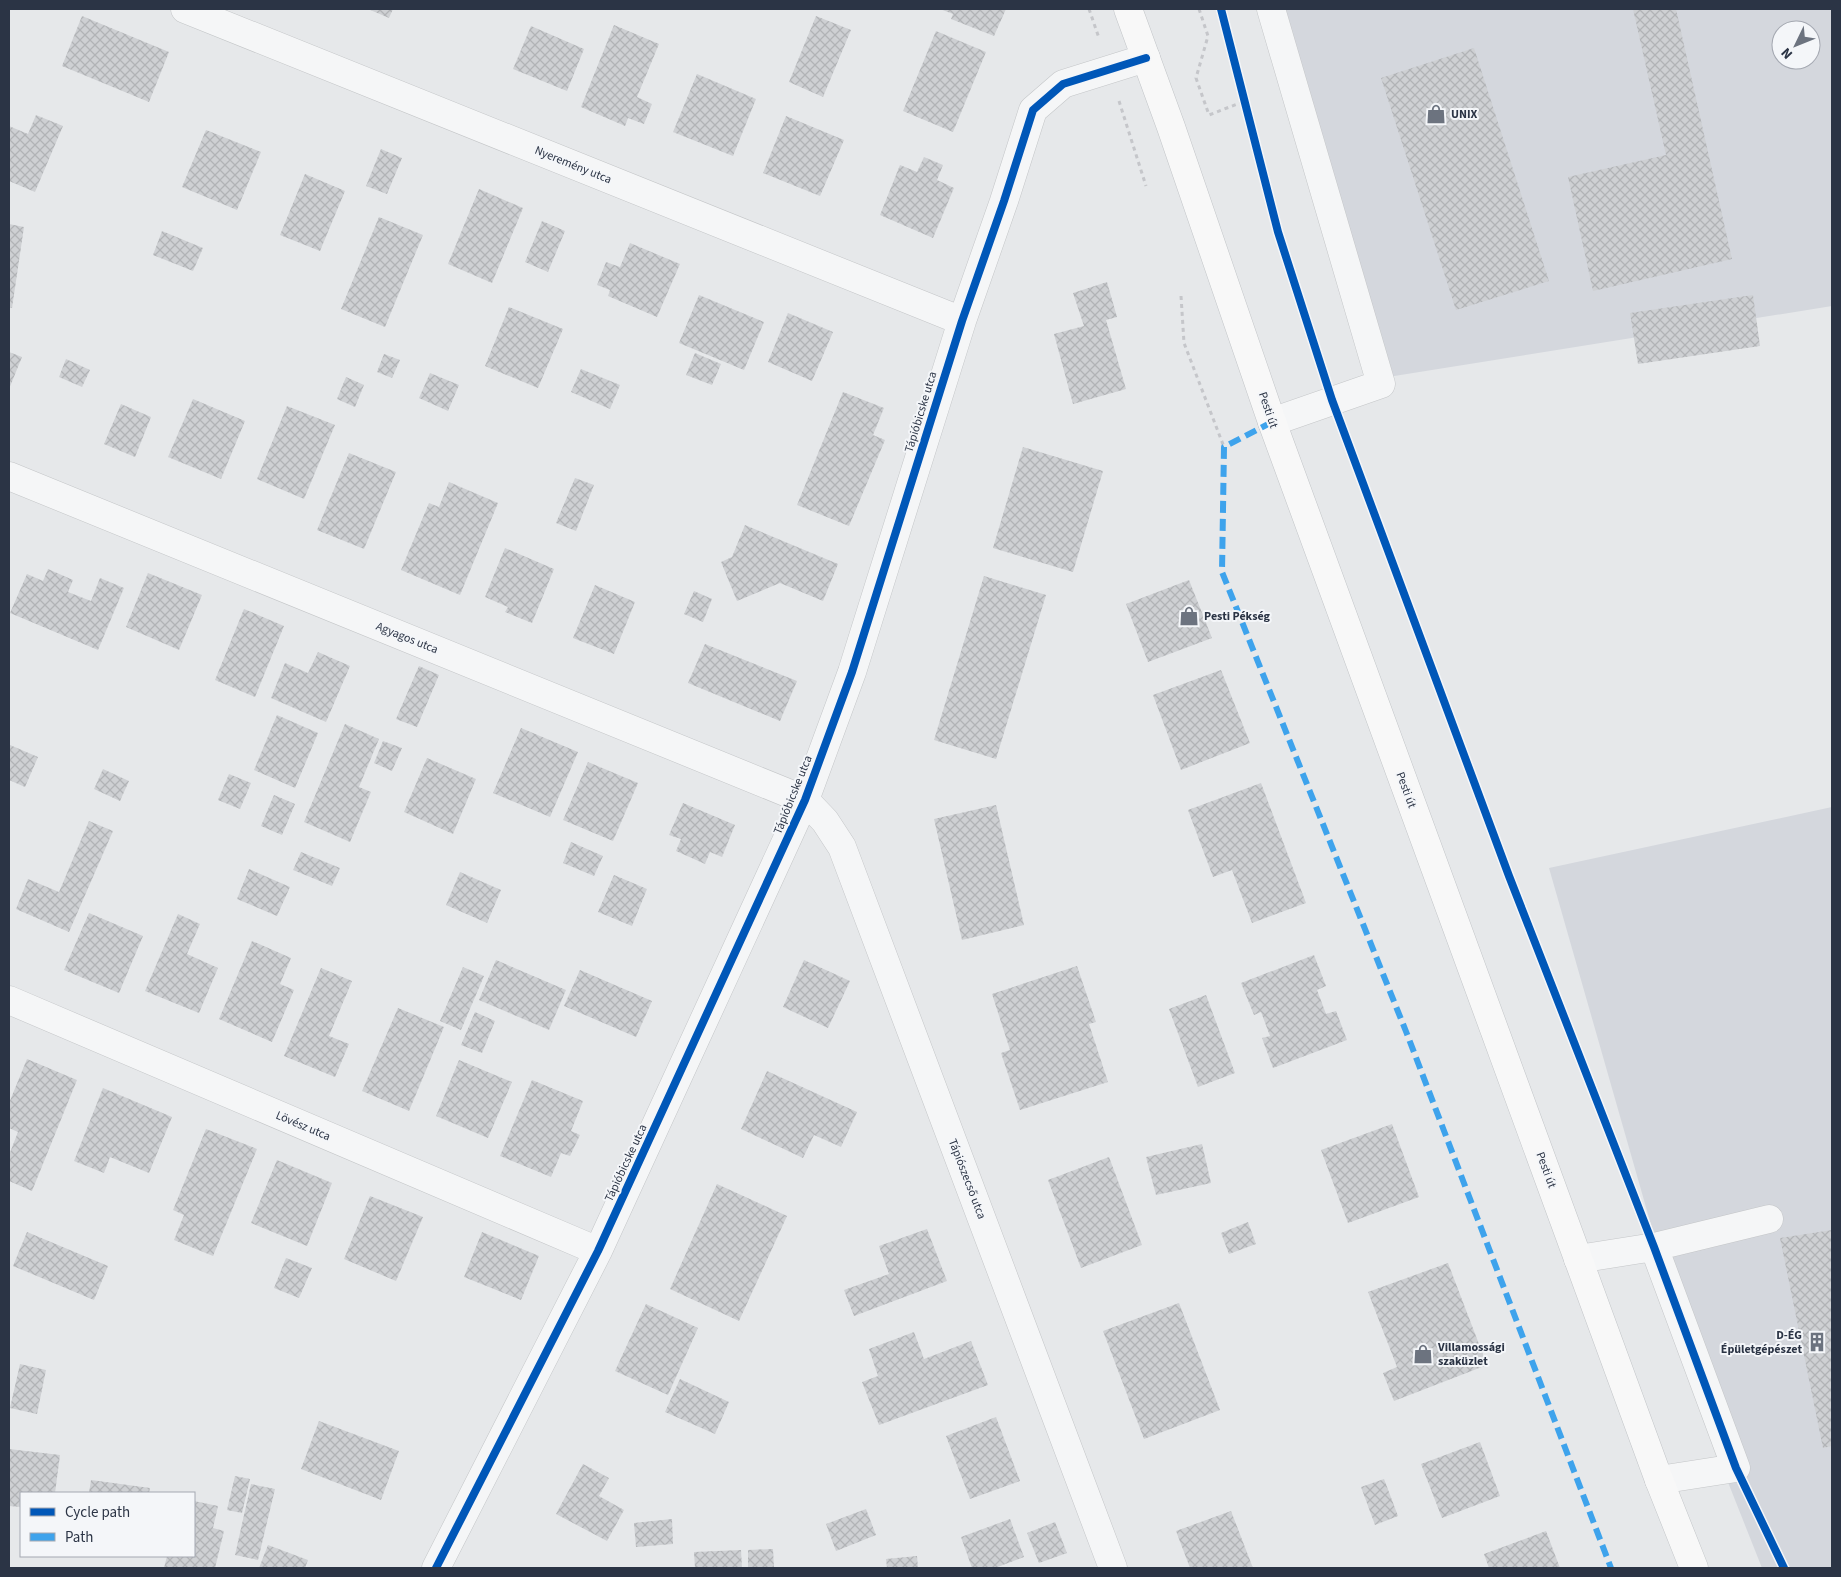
<svg xmlns="http://www.w3.org/2000/svg" width="1841" height="1577" viewBox="0 0 1841 1577" font-family="'Source Sans 3',sans-serif">
  <defs>
    <pattern id="building-cross-hatch" width="8" height="8" patternUnits="userSpaceOnUse" patternTransform="scale(1.25)"><rect width="8" height="8" fill="#ced0d3"/><path d="M0 0l8 8M0 8l8-8" fill="none" stroke="#b1b3b6"/></pattern>
  </defs>
  <rect width="100%" height="100%" fill="#e6e8ea"/>
  <path fill="#d4d7dd" fill-rule="evenodd" d="M1270,9H1832V306L1388,377ZM1781,30H1811V60H1781Z
    M1832,807V1568H1762L1716,1452L1549,868Z"/>
  <path fill="url(#building-cross-hatch)" d="M368,9H393L389,18Z
    M940,9H1006L994,36L951,19L953,14Z
    M1633,9H1676L1732,259L1593,291L1568,177L1666,155Z
    M82,16L169,52L149,102L62,66Z
    M816,16L851,30L823,97L789,82Z
    M614,25L659,44L637,97L652,104L644,124L628,118L625,126L581,107Z
    M531,26L584,49L567,91L513,69Z
    M936,31L986,52L953,132L903,111Z
    M1474,48L1549,281L1456,310L1381,78Z
    M697,74L756,99L733,156L673,132Z
    M36,115L63,126L35,192L9,181V126L28,134Z
    M786,116L844,140L820,196L763,173Z
    M206,130L261,152L237,210L182,187Z
    M381,149L402,158L387,194L366,186Z
    M924,157L943,165L937,180L954,188L933,238L880,215L900,165L917,172Z
    M305,174L345,191L320,251L280,235Z
    M479,189L523,208L492,283L448,264Z
    M379,217L423,235L385,327L341,309Z
    M542,221L565,231L548,272L525,262Z
    M9,224L24,227L12,308H9Z
    M162,231L203,248L193,271L153,255Z
    M630,243L680,264L657,317L608,296L610,290L597,285L606,262L620,267Z
    M1107,282L1117,317L1106,320L1126,389L1073,404L1054,334L1084,326L1073,293Z
    M699,295L764,322L744,370L679,343Z
    M1753,295L1760,346L1638,364L1630,313Z
    M509,307L563,329L538,388L485,366Z
    M788,313L833,332L812,381L768,362Z
    M9,352L22,357L9,389Z
    M695,353L721,364L712,385L686,375Z
    M384,354L400,360L392,378L377,372Z
    M66,359L90,370L82,387L59,377Z
    M581,369L620,385L610,409L571,392Z
    M430,373L459,385L448,411L419,398Z
    M346,377L364,385L355,407L337,399Z
    M843,392L884,408L873,435L885,440L849,526L797,505Z
    M193,399L245,421L221,479L168,457Z
    M121,404L151,417L135,457L104,444Z
    M287,406L335,425L304,499L257,479Z
    M1023,447L1103,471L1073,572L993,548Z
    M349,453L396,472L364,549L317,530Z
    M575,478L594,485L576,531L556,523Z
    M449,482L498,503L460,595L401,570L429,503L439,507Z
    M745,525L838,564L823,601L780,583L737,601L721,562L732,557Z
    M505,548L554,569L532,623L505,612L508,607L485,597Z
    M48,569L73,580L68,592L91,601L100,578L124,588L98,650L10,613L27,574L43,581Z
    M148,573L202,595L179,650L126,627Z
    M984,576L1046,595L996,759L934,740Z
    M1189,580L1212,638L1148,662L1126,604Z
    M595,585L635,602L614,654L573,638Z
    M694,591L712,599L703,622L684,614Z
    M244,609L284,626L255,697L215,680Z
    M705,644L797,681L780,721L688,683Z
    M318,652L350,666L326,722L271,698L285,663L308,673Z
    M419,666L439,675L417,727L396,719Z
    M1221,670L1250,743L1181,770L1153,695Z
    M277,715L318,733L295,788L254,770Z
    M345,724L379,739L359,787L371,792L350,842L304,822Z
    M521,728L578,752L550,817L493,793Z
    M383,741L402,748L392,771L374,763Z
    M10,745L38,757L25,787L9,780Z
    M427,758L476,779L453,834L404,812Z
    M588,762L638,783L613,841L563,820Z
    M103,769L129,781L120,801L94,789Z
    M229,774L251,783L240,809L218,800Z
    M1261,783L1306,903L1252,923L1232,870L1213,877L1188,810Z
    M274,795L295,804L282,835L261,826Z
    M683,803L735,825L722,857L710,852L705,864L676,851L681,839L669,835Z
    M996,805L1024,925L962,940L934,819Z
    M89,821L113,831L69,932L16,909L28,879L59,892Z
    M571,842L603,856L594,876L563,863Z
    M301,852L340,868L332,886L293,870Z
    M249,869L290,887L277,916L237,899Z
    M460,872L501,890L487,923L446,905Z
    M614,875L647,889L632,926L598,912Z
    M89,913L143,936L119,993L64,970Z
    M178,914L200,924L187,954L218,968L199,1013L145,991Z
    M252,941L291,958L280,984L294,990L272,1042L219,1019Z
    M1314,955L1326,986L1317,990L1326,1014L1336,1011L1347,1040L1273,1068L1262,1038L1270,1036L1261,1012L1254,1015L1241,983Z
    M496,960L566,990L549,1030L479,1000Z
    M804,960L850,981L828,1028L783,1007Z
    M1077,966L1096,1022L1089,1024L1108,1082L1020,1110L1001,1053L1010,1050L992,994Z
    M463,967L484,976L461,1030L440,1021Z
    M321,968L352,981L329,1036L349,1044L335,1077L284,1056Z
    M580,970L652,1001L636,1037L564,1006Z
    M1206,995L1235,1073L1198,1087L1169,1009Z
    M398,1008L444,1027L409,1111L362,1091Z
    M475,1012L495,1021L482,1053L461,1045Z
    M27,1059L77,1080L32,1191L9,1181V1155L18,1132L9,1128V1103Z
    M459,1060L512,1082L488,1138L436,1116Z
    M767,1071L857,1112L841,1147L814,1135L803,1158L741,1129Z
    M532,1080L583,1101L571,1131L580,1135L570,1156L561,1153L551,1177L500,1156Z
    M103,1088L172,1117L149,1173L110,1157L104,1173L74,1161Z
    M1392,1124L1419,1197L1348,1223L1321,1150Z
    M206,1129L257,1149L213,1256L174,1240L184,1215L173,1210Z
    M1202,1144L1211,1183L1156,1195L1146,1157Z
    M1109,1157L1142,1245L1081,1268L1048,1180Z
    M277,1160L332,1183L307,1246L251,1223Z
    M717,1184L787,1216L739,1321L670,1289Z
    M370,1196L423,1217L396,1281L344,1259Z
    M1248,1222L1256,1244L1229,1254L1221,1233Z
    M927,1229L947,1281L854,1316L844,1290L889,1274L879,1246Z
    M1832,1230V1446L1823,1448L1780,1238Z
    M27,1232L108,1266L94,1300L13,1266Z
    M482,1232L539,1256L521,1300L464,1277Z
    M286,1258L312,1268L299,1298L274,1288Z
    M1448,1263L1487,1365L1394,1401L1383,1373L1397,1367L1368,1292Z
    M1179,1303L1220,1410L1144,1439L1103,1331Z
    M646,1304L698,1328L668,1395L615,1371Z
    M914,1332L924,1359L971,1341L988,1385L879,1425L862,1382L878,1376L869,1349Z
    M20,1364L46,1370L37,1414L10,1408Z
    M680,1379L729,1402L715,1434L665,1412Z
    M996,1417L1020,1481L970,1499L946,1436Z
    M319,1421L399,1451L381,1500L301,1469Z
    M1480,1442L1500,1496L1442,1518L1421,1464Z
    M9,1449L60,1455L55,1493H21V1507L9,1506Z
    M583,1464L609,1478L599,1496L624,1510L607,1541L556,1514Z
    M235,1476L250,1479L242,1513L227,1510Z
    M1384,1479L1398,1516L1375,1525L1361,1487Z
    M91,1480L150,1488L149,1493H89Z
    M251,1484L275,1489L258,1560L235,1555Z
    M194,1501L218,1506L213,1528L224,1531L215,1568H164L167,1556H194Z
    M866,1509L876,1535L836,1551L826,1524Z
    M1231,1511L1253,1568H1190L1176,1531Z
    M672,1519L673,1544L636,1547L634,1523Z
    M1010,1519L1024,1557L995,1568H972L961,1537Z
    M1055,1522L1067,1553L1039,1563L1027,1533Z
    M1546,1531L1560,1568H1489L1484,1554Z
    M268,1545L308,1560L305,1568H259Z
    M773,1549L774,1568H748V1550Z
    M741,1550L742,1568H695L694,1552Z
    M917,1556L918,1568H887L886,1559Z"/>
  <g fill="none" stroke-linecap="round" stroke-linejoin="round">
    <defs>
      <path id="minor" d="M185,9L962,321
        M1271,9L1381,384L1272,422
        M9,476L805,800L825,821L842,847L1113,1568
        M9,1000L598,1251
        M1654,1247L1736,1468L1659,1480
        M1578,1259L1654,1247L1769,1219
        M436,1568L598,1251L805,800L852,672L962,321L1004,201L1033,110L1063,84L1146,58"/>
      <path id="major" d="M1128,9L1171,127L1272,422L1659,1480L1694,1568"/>
    </defs>
    <use href="#minor" stroke="#c4c6c8" stroke-width="29"/>
    <use href="#major" stroke="#c2c5c8" stroke-width="29"/>
    <path stroke="#c5c6ca" stroke-width="3" stroke-dasharray="4 4" stroke-linecap="butt" d="M1089,9L1099,38
      M1199,9L1208,36L1196,78L1209,115L1245,101
      M1119,101L1146,186
      M1181,296L1184,343L1224,447"/>
    <use href="#minor" stroke="#f5f6f7" stroke-width="28"/>
    <use href="#major" stroke="#f8f8f8" stroke-width="28"/>
    <path stroke="#3ea3ec" stroke-width="6" stroke-dasharray="12 6" stroke-linecap="butt" d="M1272,422L1224,447L1222,572L1407,1034L1611,1568"/>
    <defs>
      <path id="cycleway" d="M1221,9L1278,232L1332,400L1509,876L1654,1247L1736,1468L1784,1568
        M436,1568L598,1251L805,800L852,672L962,321L1004,201L1033,110L1063,84L1146,58"/>
    </defs>
    <use href="#cycleway" stroke="#f4f6f9" stroke-width="11"/>
    <use href="#cycleway" stroke="#0057b8" stroke-width="8"/>
  </g>
  <defs>
    <symbol id="shop-bare" viewBox="-9 -9 18 18"><path d="M-5-2.5h2.3a2.7 3.5 0 0 1 5.4 0H5L5.5 6h-11ZM-1.5-2.5h3a1.5 2.3 0 0 0-3 0Z" fill="#6c737f" stroke="#f4f6f9" stroke-width="2.5" paint-order="stroke"/></symbol>
    <symbol id="building-bare" viewBox="-9 -9 18 18"><path d="M-4-6H4V6H1V3H-1V6H-4ZM-2.5-4.3h1.7v1.8h-1.7ZM.8-4.3h1.7v1.8H.8ZM-2.5-1h1.7V.8h-1.7ZM.8-1h1.7V.8H.8Z" fill="#6c737f" stroke="#f4f6f9" stroke-width="2.5" paint-order="stroke"/></symbol>
  </defs>
  <g fill-rule="evenodd">
    <use href="#shop-bare" x="1422" y="100" width="28" height="28"/>
    <use href="#shop-bare" x="1175" y="602" width="28" height="28"/>
    <use href="#building-bare" x="1803" y="1328" width="28" height="28"/>
    <use href="#shop-bare" x="1409" y="1340" width="28" height="28"/>
  </g>
  <g text-anchor="middle" dominant-baseline="central" stroke-width="4" stroke-linejoin="round" paint-order="stroke">
    <g font-size="12" font-weight="bold" fill="#2b3445" stroke="#f4f6f9" text-anchor="start">
      <text x="1451" y="114">UNIX</text>
      <text x="1204" y="616">Pesti Pékség</text>
      <text x="1802" y="1335" text-anchor="end">D-ÉG<tspan x="1802" dy="14">Épületgépészet</tspan></text>
      <text x="1438" y="1347">Villamossági<tspan x="1438" dy="14">szaküzlet</tspan></text>
    </g>
    <g font-size="12" fill="#2b3445" stroke="#f4f6f9">
      <text transform="translate(573 165) rotate(22)">Nyeremény utca</text>
      <text transform="translate(1268 410) rotate(71)">Pesti út</text>
      <text transform="translate(921 412) rotate(-73)">Tápióbicske utca</text>
      <text transform="translate(407 638) rotate(22)">Agyagos utca</text>
      <text transform="translate(1406 790) rotate(70)">Pesti út</text>
      <text transform="translate(793 795) rotate(-68)">Tápióbicske utca</text>
      <text transform="translate(303 1126) rotate(23)">Lövész utca</text>
      <text transform="translate(626 1163) rotate(-65)">Tápióbicske utca</text>
      <text transform="translate(1546 1170) rotate(70)">Pesti út</text>
      <text transform="translate(967 1179) rotate(69)">Tápiószecső utca</text>
    </g>
  </g>
  <rect width="1841" height="1577" fill="none" stroke="#2b3445" stroke-width="20"/>
  <rect x="20" y="1492" width="175" height="65" fill="#f4f6f9" stroke="#a4a8b1"/>
  <rect x="30" y="1508" width="25" height="8" fill="#0057b8" stroke="#a4a8b1"/>
  <text x="65" y="1517" font-size="15" fill="#2b3445">Cycle path</text>
  <rect x="30" y="1533" width="25" height="8" fill="#3ea3ec" stroke="#a4a8b1"/>
  <text x="65" y="1542" font-size="15" fill="#2b3445">Path</text>
  <g transform="translate(1796 45) rotate(227)"><circle r="24" fill="#f4f6f9" stroke="#a4a8b1"/>
  <path d="M0-4L9 19L0 12L-9 19Z" fill="#6c737f"/>
  <text y="-8" font-size="14" font-weight="bold" text-anchor="middle" fill="#2b3445">N</text>
  </g>
</svg>
